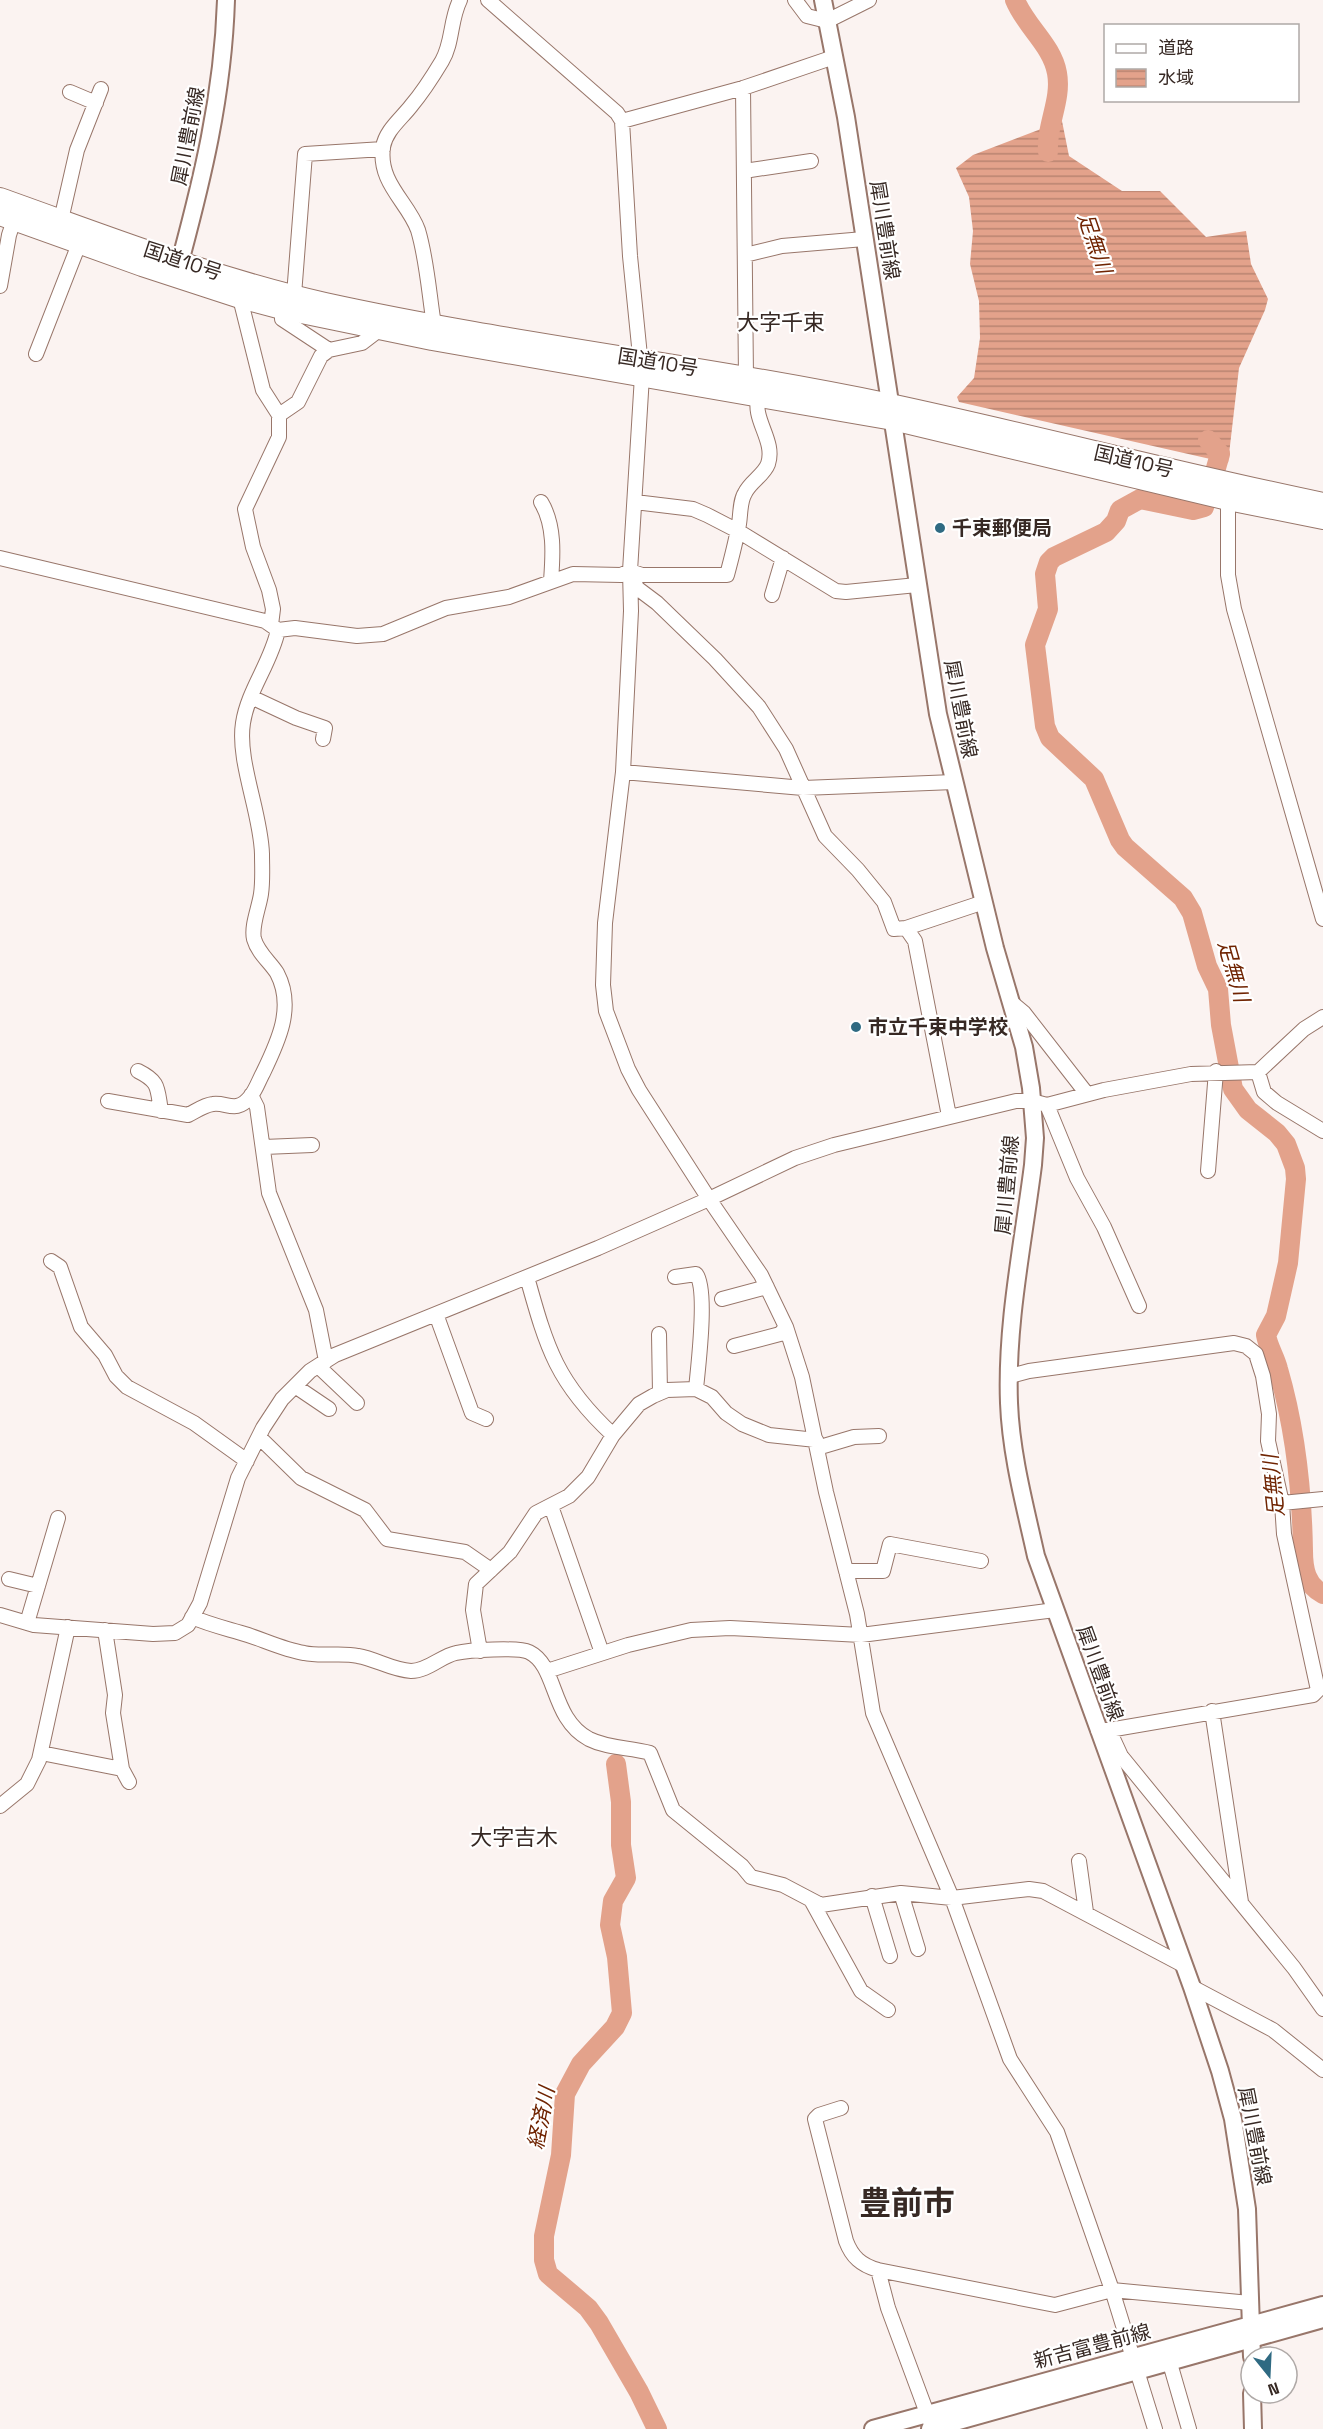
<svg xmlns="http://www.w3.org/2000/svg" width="1323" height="2429" viewBox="0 0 1323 2429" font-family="'Space Grotesk','Noto Sans JP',sans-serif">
  <defs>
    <pattern id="water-rules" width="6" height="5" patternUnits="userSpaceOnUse" patternTransform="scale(1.5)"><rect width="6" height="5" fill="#e3a28b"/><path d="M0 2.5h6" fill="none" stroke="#b98471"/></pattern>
  </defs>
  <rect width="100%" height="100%" fill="#fbf3f1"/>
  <path fill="url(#water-rules)" d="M1062,121L1069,156L1122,191H1160L1206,237L1246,231L1251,264L1268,299L1265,310L1239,368L1228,463L959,402L957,397L974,378L980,338L979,301L970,264L973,231L969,197L956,168L973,155Z"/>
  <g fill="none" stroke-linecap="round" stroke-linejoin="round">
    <path stroke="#e3a28b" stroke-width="20" d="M1015,0C1026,27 1052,45 1057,73C1062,100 1046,125 1048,152
      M1208,440L1220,454L1216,468
      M1205,504L1204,507L1193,510L1140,499L1120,510L1116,521L1106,532L1054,557L1049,562L1045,574L1048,609L1035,645L1045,726L1050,738L1094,779L1120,840L1125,847L1183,898L1192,913L1207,966L1218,989L1221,1025L1233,1089L1248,1110L1277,1133L1286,1144L1295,1168L1296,1179L1288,1263L1276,1316L1266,1335C1268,1347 1275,1357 1278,1369C1295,1427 1302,1491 1303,1551C1303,1569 1306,1585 1323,1594
      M616,1764L621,1802V1845L626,1878L613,1901L610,1925L617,1957L622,2013L615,2027L581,2064L565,2094L561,2155L544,2236V2260L548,2274L588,2308L599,2323L639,2392L657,2429"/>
    <defs>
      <path id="minor" d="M488,0L617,113L622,121L630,256L642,376L630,571L631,611L623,772L605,923L603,985L606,1011L628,1069L639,1090L709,1199L761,1275L786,1327L802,1377L826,1492L857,1614L873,1713L952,1898L1010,2059L1057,2132L1112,2290L1155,2429
        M795,0L807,16L827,21L869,0
        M70,92L96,103
        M622,121L743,88L834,57
        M744,171L811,161
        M61,220L77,150L101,89
        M745,255L782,246L864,239
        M0,286L9,235L14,220
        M240,298L263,390L279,415V437L245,509L253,547L269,590L273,609L271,625
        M434,325C429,294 427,260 418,230C408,202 378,183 383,147C386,130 401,119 411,106C422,93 433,76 442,61C453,42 450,20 460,0
        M329,350L282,319V309L294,295L305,154L383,149
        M36,354L79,244
        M279,415L298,402L321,356L329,350L362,343L379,330
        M1228,500V575L1234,609L1323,919
        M541,502C555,525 553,555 551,581
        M635,502L693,509L707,515L738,531L836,591L846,592L917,585
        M0,558L265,621L278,630L295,628L357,636L383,634L446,608L509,597L573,574L621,575L630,571L642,575H727C731,560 735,545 738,529C741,519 739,502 745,493C750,482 764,475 768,464C776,440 751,419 759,396L746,377L743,88
        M632,576L637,588L657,603L715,659L759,707L786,749L825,836L858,870L884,902L894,929L906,928L984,902
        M772,595L783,558
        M251,697L296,718L325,728L323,739
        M623,772L803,788L954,782
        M906,928L915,941L949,1116
        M1012,1003L1024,1013L1087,1094
        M138,1071C160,1082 157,1088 161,1111
        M1258,1072L1264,1092L1277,1103L1323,1131
        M251,1095L257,1107L269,1193L316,1310L326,1361
        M108,1101L188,1115C196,1111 204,1105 213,1104C227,1102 236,1114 250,1097C256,1090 259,1080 263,1073C278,1042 295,1007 277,973C270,962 258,953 254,939C251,926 259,908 261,894C263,881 262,867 262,854C261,813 237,761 243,723C248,690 271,663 278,630
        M1047,1105L1077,1178L1104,1227L1139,1306
        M264,1147L312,1145
        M1208,1171L1216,1071
        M51,1261L60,1267L81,1327L105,1355L116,1376L127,1387L194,1423L247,1461
        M527,1277C547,1349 557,1383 613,1435
        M675,1277L696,1274C708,1289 698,1367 696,1389
        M722,1299L767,1287
        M436,1314L472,1413L486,1419
        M659,1334L660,1393
        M734,1346L780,1334L786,1327
        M318,1366L357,1403
        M1010,1376L1029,1371L1234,1343L1246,1346L1256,1354L1263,1376L1269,1414L1268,1441L1282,1503L1284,1534L1318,1690L1313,1695L1109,1730H1098
        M295,1386L329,1409
        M259,1437L301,1478L365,1510L387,1539L465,1552L491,1570
        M817,1448L854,1437L879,1436
        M1282,1503L1323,1499
        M551,1506L602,1653
        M846,1571H883L890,1544L981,1561
        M9,1579L38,1586
        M0,1615L34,1625L153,1634L175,1633L188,1625L200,1603L238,1478L263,1428L282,1399L310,1371L335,1355L598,1248L709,1199L795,1158L834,1145L1016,1101H1032L1047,1105L1104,1090L1191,1074L1258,1072L1304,1029L1323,1017
        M192,1617C210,1625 229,1629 248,1635C266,1641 285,1650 304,1653C322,1657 341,1652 358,1656C376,1659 392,1670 411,1671C428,1671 441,1656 456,1653C469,1650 518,1647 529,1652C558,1666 550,1718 589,1739C609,1749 630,1747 650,1753L673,1810L742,1866L751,1877L783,1885L821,1905L901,1893L952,1898L1029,1889L1043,1891L1183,1965
        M27,1623L58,1518
        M105,1630L115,1695L113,1713L122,1769
        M480,1651L473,1610L476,1584L510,1552L536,1513L569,1496L588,1477L613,1435L639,1404L653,1396L667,1390L696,1389L712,1397L726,1413L742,1424L769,1435L816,1440
        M547,1671L628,1645L691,1630L730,1628L861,1635L1055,1610
        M1212,1711L1241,1902
        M1109,1730L1121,1756L1294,1968L1323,2009
        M41,1753L122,1769L129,1782
        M0,1806L27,1784L39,1760L68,1627
        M1079,1861L1086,1912
        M901,1893L918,1949
        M872,1896L890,1956
        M811,1900L861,1991L888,2010
        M1192,1987L1273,2030L1323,2070
        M841,2108L819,2115L815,2119L816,2123L846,2241C852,2257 861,2265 878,2270L1055,2305L1112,2290L1250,2303
        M878,2270L888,2308L931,2424
        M1167,2353L1189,2429"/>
      <path id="major" d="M823,0L846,117L938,714L995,948L1024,1047L1031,1088L1035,1138L1033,1165C1023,1244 1006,1324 1009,1403C1011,1455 1025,1506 1036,1556L1192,1987L1220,2071L1233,2119L1247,2209L1252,2357
        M177,273C202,181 223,96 226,0
        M1252,2393L1253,2429
        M873,2429L1323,2305
        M930,2429L1323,2319"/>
      <path id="highway" d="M0,198C107,236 214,278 325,303C512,344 703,365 890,404C1035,435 1178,473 1323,503
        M0,215L142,266L240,298L282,309L432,340L893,420L1228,500L1323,519"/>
    </defs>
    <use href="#minor" stroke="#98766a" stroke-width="16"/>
    <use href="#major" stroke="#98766a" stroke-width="20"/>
    <use href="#highway" stroke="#98766a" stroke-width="22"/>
    <use href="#minor" stroke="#fff" stroke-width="14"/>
    <use href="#major" stroke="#fff" stroke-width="16"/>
    <use href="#highway" stroke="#fff" stroke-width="20"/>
  </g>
  <g fill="#2f6a82" stroke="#fff" stroke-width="2">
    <circle cx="940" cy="528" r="6"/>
    <circle cx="856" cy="1027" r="6"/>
  </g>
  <g text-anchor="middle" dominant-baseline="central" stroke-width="4.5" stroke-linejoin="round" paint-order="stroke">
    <g font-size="20" fill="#372924" stroke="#fff">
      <text transform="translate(188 136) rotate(-79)">犀川豊前線</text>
      <text transform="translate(885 230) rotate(81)">犀川豊前線</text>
      <text transform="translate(183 261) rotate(18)">国道10号</text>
      <text transform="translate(658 362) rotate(9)">国道10号</text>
      <text transform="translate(1134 461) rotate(13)">国道10号</text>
      <text transform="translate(961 709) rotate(79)">犀川豊前線</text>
      <text transform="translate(1007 1185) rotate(-85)">犀川豊前線</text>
      <text transform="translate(1100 1673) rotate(70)">犀川豊前線</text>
      <text transform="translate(1255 2136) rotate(79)">犀川豊前線</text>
      <text transform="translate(1092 2346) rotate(-15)">新吉富豊前線</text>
    </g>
    <g font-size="20" font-weight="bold" fill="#372924" stroke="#fff" text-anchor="start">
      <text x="952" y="528">千束郵便局</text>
      <text x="868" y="1027">市立千束中学校</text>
    </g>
    <g font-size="21" font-style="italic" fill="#702402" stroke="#fff">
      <text transform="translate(1095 243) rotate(71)">足無川</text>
      <text transform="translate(1234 971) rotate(74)">足無川</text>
      <text transform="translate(1273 1486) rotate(-96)">足無川</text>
      <text transform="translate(541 2118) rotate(-79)">経済川</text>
    </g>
    <g font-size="22" fill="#372924" stroke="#fff">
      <text x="781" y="322">大字千束</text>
      <text x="514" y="1837">大字吉木</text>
    </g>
    <g font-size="32" font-weight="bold" fill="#372924" stroke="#fff">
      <text x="907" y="2203">豊前市</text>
    </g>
  </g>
  <rect x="1104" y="24" width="195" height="78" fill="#ffffff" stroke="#afa9a7" stroke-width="1.5"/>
  <rect x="1116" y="44" width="30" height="9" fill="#ffffff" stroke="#afa9a7" stroke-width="1.5"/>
  <text x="1158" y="54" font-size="18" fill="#372924">道路</text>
  <rect x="1116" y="69" width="30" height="18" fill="url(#water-rules)" stroke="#afa9a7" stroke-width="1.5"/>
  <text x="1158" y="84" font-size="18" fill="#372924">水域</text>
  <g transform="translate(1269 2375) rotate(162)"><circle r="28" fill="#ffffff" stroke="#afa9a7" stroke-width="1.5"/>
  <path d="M0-4.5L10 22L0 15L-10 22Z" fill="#2f6a82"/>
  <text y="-9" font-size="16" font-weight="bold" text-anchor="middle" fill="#372924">N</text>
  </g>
</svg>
